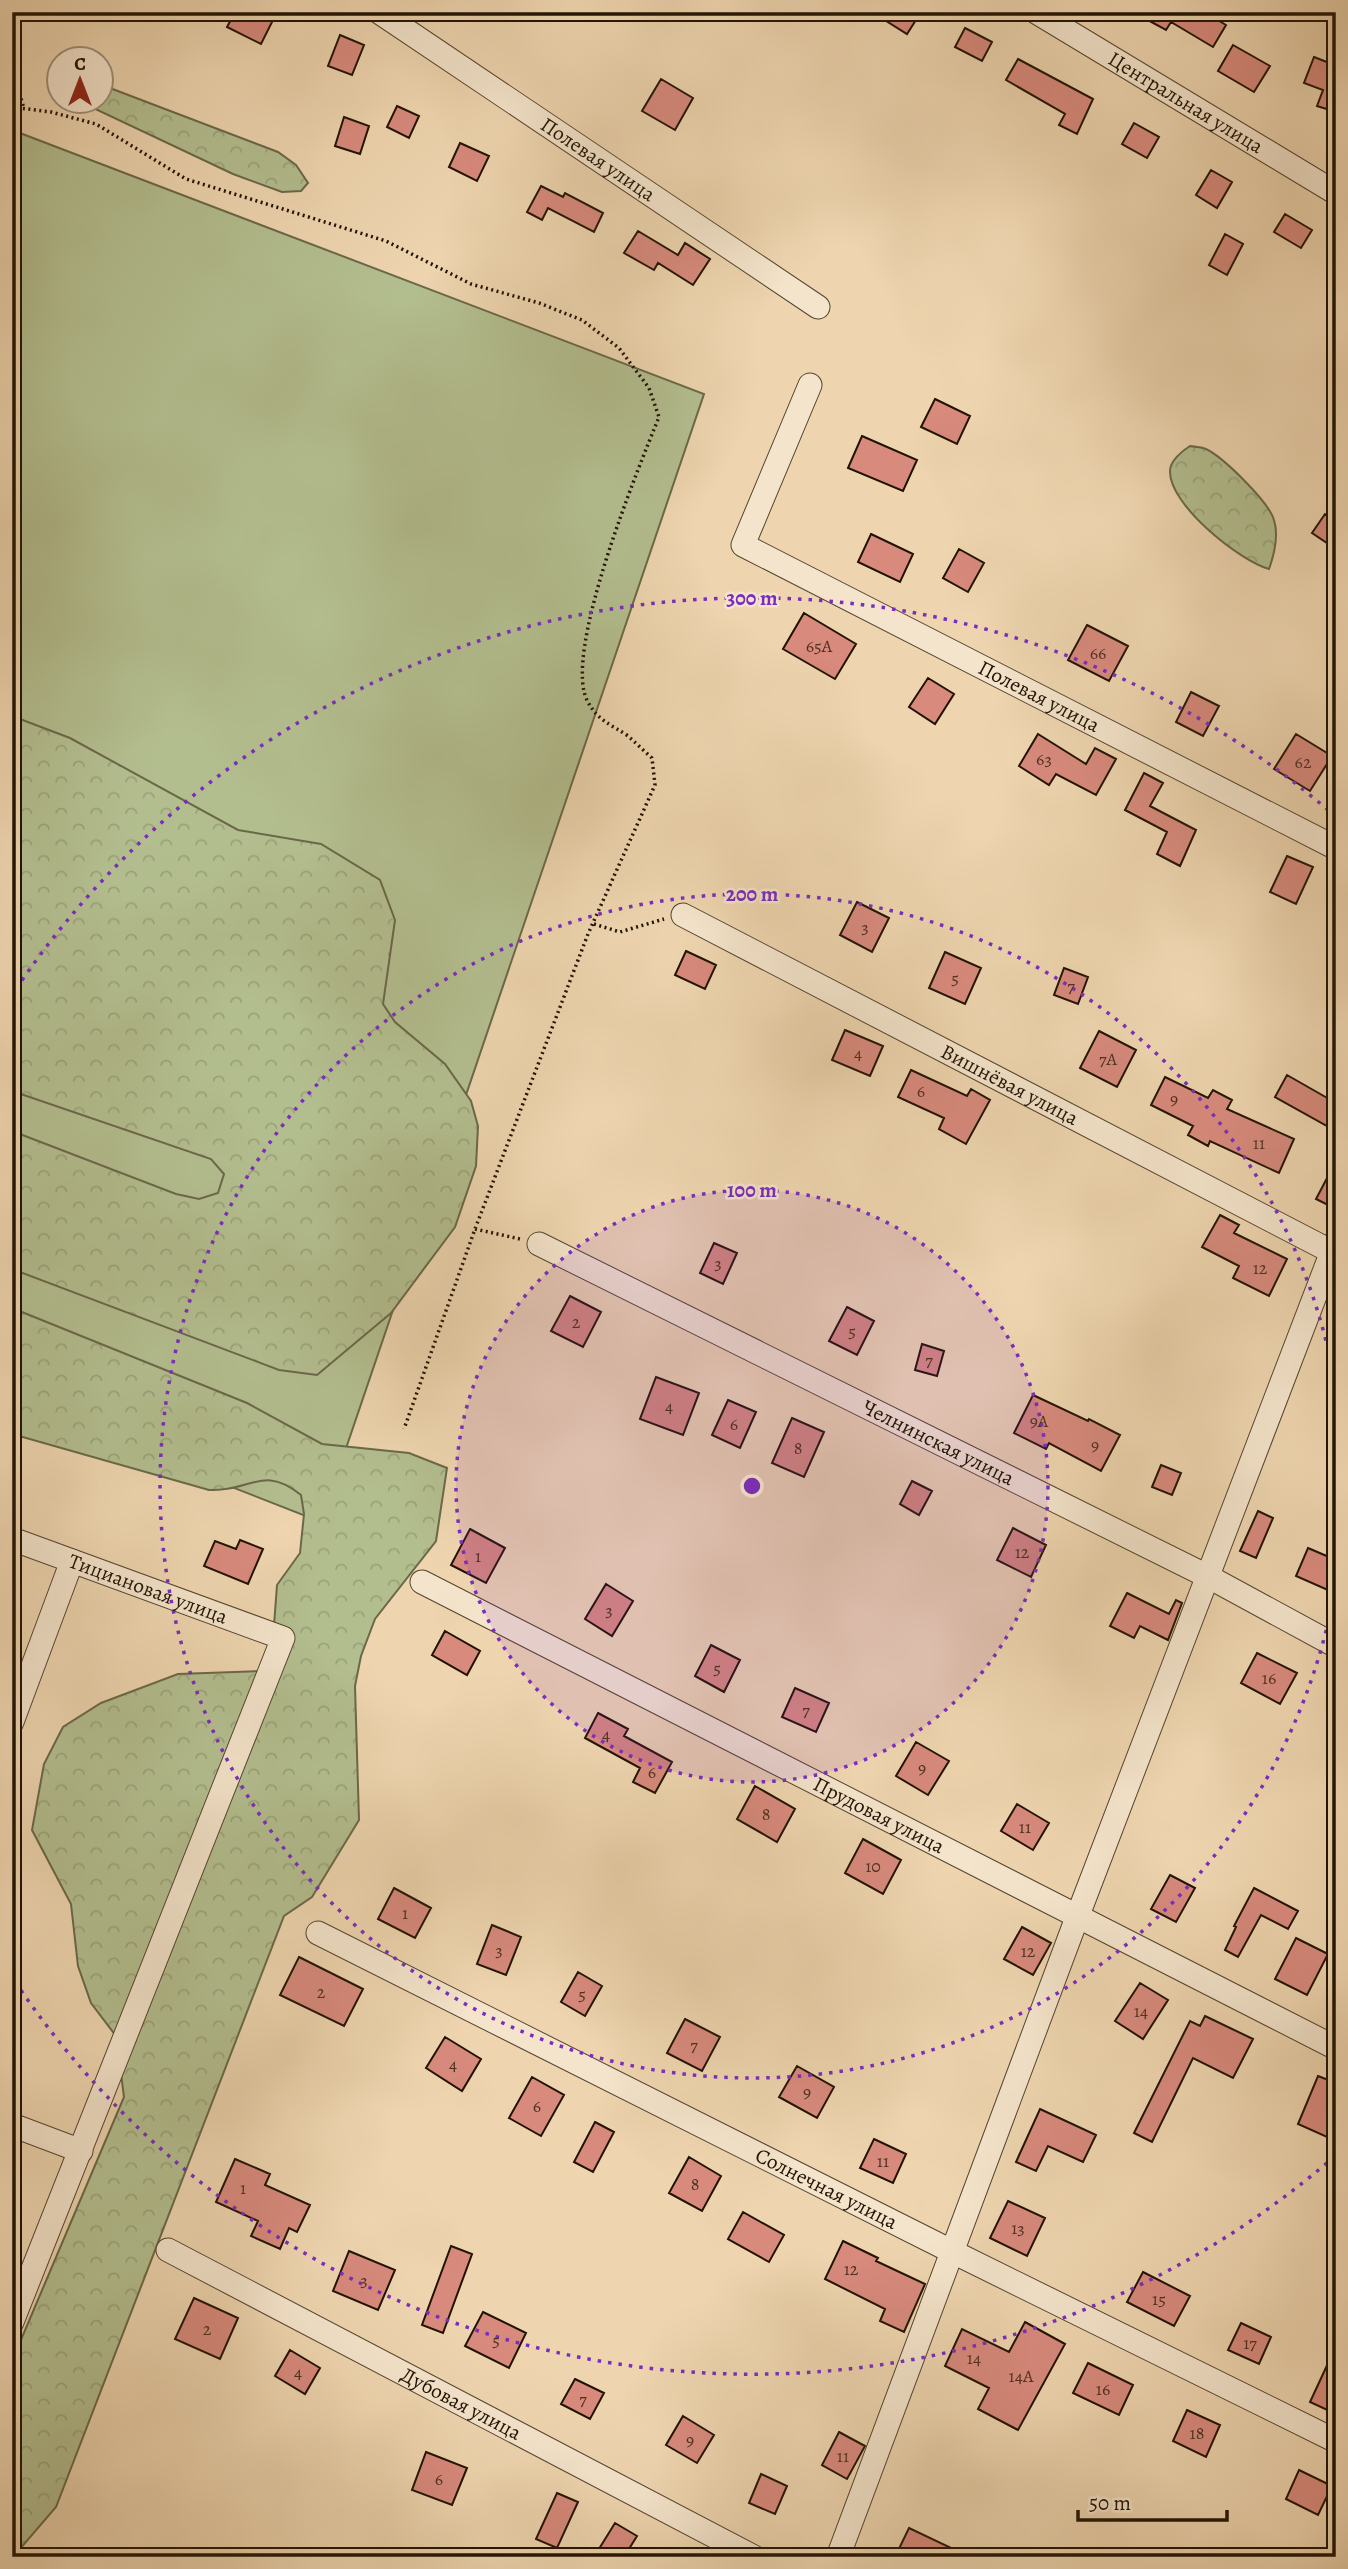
<svg xmlns="http://www.w3.org/2000/svg" width="1348" height="2569" viewBox="0 0 1348 2569" font-family="Alegreya,serif">
  <defs>
    <pattern id="forest-crowns" width="20" height="18" patternUnits="userSpaceOnUse" patternTransform="scale(1.75)"><rect width="20" height="18" fill="#b3be8f"/><path d="M2 6a3 3 0 1 1 6 0M12 15a3 3 0 1 1 6 0" fill="none" stroke="#9aa27a"/></pattern>
  </defs>
  <rect width="100%" height="100%" fill="#eed5af"/>
  <filter id="stains"><feTurbulence type="fractalNoise" baseFrequency=".00286" numOctaves="4"/><feColorMatrix values="0 0 0 0 .2 0 0 0 0 .09 0 0 0 0 .02 0 0 0 .5 -.17"/></filter>
  <radialGradient id="worn" r=".72"><stop offset=".6" stop-color="#630" stop-opacity="0"/><stop offset="1" stop-color="#630" stop-opacity=".3"/></radialGradient>
  <path fill="#b3be8f" stroke="#6a6849" stroke-width="2" d="M12,130L704,394L321,1522L12,1401Z"/>
  <path fill="url(#forest-crowns)" stroke="#6a6849" stroke-width="2" d="M102,85L278,152L296,165L308,183L301,191L282,192L233,174L91,107L86,102H102Z
    M1190,446C1195,447 1202,447 1206,449C1223,457 1269,502 1274,520C1279,536 1274,555 1269,569C1240,561 1169,505 1170,471C1170,461 1182,451 1190,446Z
    M12,716L70,738L238,830L321,844L380,880L395,920L383,1004L395,1022L445,1064L471,1101L478,1126L476,1166L455,1227L391,1313L317,1375L279,1370L12,1269V1131L176,1194L199,1199L218,1193L224,1174L211,1159L12,1091Z
    M12,1308L247,1403L322,1444L409,1453L447,1468L436,1541L375,1619L361,1656L355,1686L359,1820L312,1897L284,1916L56,2507L13,2557L12,2361L124,2097L116,2036L91,2003L78,1966L71,1904L32,1830L44,1764L63,1727L101,1703L178,1674L262,1671L272,1652L277,1585L300,1553L304,1514L301,1495C263,1464 250,1492 209,1490L12,1434Z"/>
  <path fill="#d88a7d" stroke="#211303" stroke-width="2" d="M235,12H277L261,44L227,27Z
    M872,12H921L907,34Z
    M1133,12H1204L1226,25L1213,47L1171,22L1166,30Z
    M965,28L992,42L982,61L955,47Z
    M340,35L364,45L352,75L328,66Z
    M1233,45L1270,66L1254,92L1218,71Z
    M1314,57L1332,64L1336,61V112L1317,106L1323,90L1304,83Z
    M1018,59L1093,99L1077,134L1059,125L1065,114L1006,80Z
    M661,79L693,98L675,130L642,111Z
    M397,106L419,116L409,138L387,127Z
    M344,117L369,126L360,154L335,146Z
    M1134,123L1159,137L1147,158L1122,144Z
    M460,143L489,156L477,181L449,167Z
    M1211,170L1232,182L1217,208L1196,195Z
    M541,186L563,197L565,193L603,213L594,232L548,208L542,220L527,212Z
    M1285,214L1312,230L1301,248L1274,232Z
    M638,231L678,255L685,243L710,259L693,285L658,263L654,270L624,253Z
    M1225,234L1243,244L1227,275L1209,265Z
    M935,399L970,416L957,444L921,427Z
    M862,436L917,460L903,491L848,468Z
    M1325,514L1336,521V536L1330,545L1312,533Z
    M871,534L913,554L900,582L858,562Z
    M959,549L984,563L968,592L943,578Z
    M804,613L856,644L835,679L783,649Z
    M1087,625L1128,646L1109,681L1068,660Z
    M928,678L954,694L935,724L909,707Z
    M1191,692L1219,706L1203,736L1176,722Z
    M1038,734L1086,764L1095,748L1116,759L1096,795L1056,774L1049,785L1019,766Z
    M1296,734L1332,756L1310,791L1274,769Z
    M1144,773L1163,783L1150,806L1196,830L1180,866L1157,854L1167,832L1125,810Z
    M1287,856L1313,867L1296,904L1270,892Z
    M857,902L889,918L872,952L840,935Z
    M686,951L716,965L705,989L675,975Z
    M945,952L981,968L965,1004L929,988Z
    M1064,968L1088,977L1078,1004L1054,995Z
    M845,1030L883,1046L870,1076L832,1060Z
    M1099,1031L1136,1050L1117,1087L1080,1068Z
    M911,1070L967,1096L971,1089L990,1100L966,1144L939,1129L944,1118L898,1097Z
    M1287,1075L1336,1103V1131L1275,1097Z
    M1165,1077L1208,1098L1213,1090L1232,1100L1227,1109L1294,1139L1279,1173L1210,1141L1208,1146L1188,1135L1193,1126L1151,1105Z
    M1336,1161V1209L1316,1199Z
    M1220,1215L1239,1225L1234,1233L1287,1259L1269,1296L1233,1278L1239,1266L1202,1247Z
    M714,1243L737,1253L723,1284L700,1273Z
    M570,1296L601,1312L583,1347L551,1331Z
    M847,1307L874,1321L857,1355L829,1341Z
    M922,1344L944,1351L937,1376L915,1370Z
    M656,1377L699,1393L683,1435L640,1419Z
    M1033,1395L1088,1421L1089,1419L1120,1435L1101,1471L1049,1443L1046,1449L1014,1433Z
    M728,1400L756,1412L740,1448L712,1435Z
    M792,1418L824,1432L804,1477L772,1463Z
    M1161,1465L1181,1473L1172,1495L1152,1487Z
    M912,1481L932,1491L919,1515L900,1504Z
    M1258,1511L1273,1518L1256,1558L1240,1551Z
    M1013,1528L1046,1545L1031,1577L997,1560Z
    M470,1529L505,1548L486,1583L451,1565Z
    M240,1540L263,1549L248,1584L204,1566L215,1541L236,1549Z
    M1308,1548L1336,1560V1578L1330,1591L1296,1576Z
    M606,1584L633,1601L612,1636L585,1619Z
    M1127,1593L1169,1614L1176,1600L1182,1603L1168,1640L1140,1626L1134,1638L1110,1626Z
    M445,1631L480,1651L467,1675L432,1655Z
    M711,1645L740,1660L724,1692L695,1676Z
    M1257,1653L1297,1673L1280,1704L1241,1683Z
    M795,1688L829,1703L816,1732L782,1717Z
    M598,1713L628,1729L624,1736L672,1762L655,1793L633,1782L640,1768L585,1738Z
    M916,1742L949,1761L928,1795L896,1776Z
    M755,1786L795,1809L777,1842L737,1819Z
    M1017,1804L1049,1823L1033,1850L1001,1831Z
    M863,1839L901,1860L883,1894L845,1873Z
    M1170,1875L1195,1888L1176,1922L1151,1909Z
    M394,1888L431,1908L415,1938L378,1919Z
    M1254,1888L1298,1911L1288,1929L1261,1915L1238,1957L1225,1950L1236,1927L1234,1926Z
    M492,1925L521,1937L506,1975L477,1964Z
    M1022,1927L1051,1943L1033,1975L1004,1959Z
    M1296,1938L1328,1954L1307,1995L1275,1979Z
    M299,1957L363,1989L344,2026L280,1995Z
    M578,1972L602,1986L585,2016L561,2002Z
    M1140,1983L1168,2000L1143,2039L1115,2021Z
    M1205,2016L1253,2039L1233,2078L1193,2058L1152,2142L1134,2133L1190,2021L1200,2026Z
    M685,2019L720,2037L702,2071L667,2053Z
    M445,2037L481,2059L462,2091L426,2068Z
    M797,2066L834,2087L817,2118L779,2097Z
    M1318,2076L1336,2083V2141L1298,2124Z
    M532,2077L564,2095L541,2136L509,2118Z
    M1040,2109L1096,2135L1083,2162L1048,2146L1036,2171L1016,2162Z
    M595,2122L614,2132L593,2172L574,2162Z
    M874,2139L906,2154L893,2183L860,2168Z
    M689,2157L721,2176L702,2211L669,2193Z
    M235,2159L270,2174L265,2185L310,2205L297,2232L289,2228L280,2249L251,2236L258,2221L216,2202Z
    M1008,2201L1045,2218L1027,2256L990,2238Z
    M743,2212L784,2235L769,2262L728,2239Z
    M843,2241L878,2258L876,2261L925,2284L904,2332L880,2321L885,2309L825,2279Z
    M451,2246L472,2254L443,2333L422,2325Z
    M349,2251L395,2270L378,2310L333,2291Z
    M1143,2272L1190,2296L1174,2326L1127,2302Z
    M194,2298L238,2318L220,2359L175,2339Z
    M483,2312L526,2333L509,2368L465,2346Z
    M1025,2322L1065,2344L1018,2430L978,2409L989,2388L945,2366L962,2329L1009,2352Z
    M1241,2323L1271,2337L1259,2364L1228,2350Z
    M1336,2346V2414L1310,2402Z
    M290,2350L320,2368L305,2394L275,2376Z
    M1088,2363L1133,2385L1119,2415L1073,2393Z
    M575,2379L604,2393L590,2419L561,2404Z
    M1187,2410L1220,2425L1206,2457L1173,2441Z
    M683,2416L714,2435L697,2463L666,2445Z
    M839,2432L865,2446L847,2479L822,2465Z
    M426,2452L467,2468L452,2505L412,2490Z
    M1299,2470L1332,2486L1318,2515L1286,2499Z
    M761,2474L787,2486L775,2514L749,2503Z
    M557,2493L578,2502L557,2548L536,2539Z
    M615,2523L637,2536L624,2557H594Z
    M909,2528L970,2557H895Z"/>
  <g fill="none" stroke-linecap="round" stroke-linejoin="round">
    <defs>
      <g id="minor">
        <path id="s1" d="M379,12L818,307"/>
        <path id="s2" d="M1036,12L1336,193"/>
        <path id="s3" d="M810,385L743,545L1336,848"/>
        <path id="s4" d="M683,915L1336,1254"/>
        <path id="s5" d="M539,1244L1209,1577L1336,1646"/>
        <path id="s6" d="M12,1539L283,1638L12,2322"/>
        <path id="s7" d="M422,1582L1336,2048"/>
        <path d="M12,1722L72,1561"/>
        <path id="s8" d="M318,1933L951,2251L1336,2441"/>
        <path d="M12,2125L81,2151"/>
        <path id="s9" d="M168,2250L754,2557"/>
        <path d="M838,2557L1078,1915L1336,1241"/>
      </g>
    </defs>
    <use href="#minor" stroke="#54442e" stroke-width="25"/>
    <path stroke="#211303" stroke-width="3.5" stroke-dasharray="2 3.5" stroke-linecap="butt" d="M12,80L17,83L24,109
      M12,107L51,112L96,124L186,179L386,241L471,284L539,303L582,320L619,348L649,388L659,417C638,469 561,656 588,702C599,722 611,724 628,736C636,743 644,751 652,758L655,785L588,934L475,1229L404,1429
      M594,924L620,932L664,919
      M475,1229L520,1239"/>
    <use href="#minor" stroke="#f4e4cb" stroke-width="23"/>
  </g>
  <circle cx="752" cy="1486" r="296" fill="#7b2cbf" fill-opacity=".12"/>
  <g fill="none" stroke="#7b2cbf" stroke-width="3.5" stroke-dasharray="3.5 7">
    <circle cx="752" cy="1486" r="296"/>
    <path d="M1335 1589A592 592 0 1 1 1335 1383"/>
    <path d="M1335 2156A888 888 0 0 1 16 1983M16 989A888 888 0 0 1 1335 816"/>
  </g>
  <g text-anchor="middle" dominant-baseline="central" stroke-width="5" stroke-linejoin="round" paint-order="stroke">
    <g font-size="18" fill="#4f3122">
      <text x="819" y="646">65А</text>
      <text x="1098" y="653">66</text>
      <text x="1044" y="759">63</text>
      <text x="1303" y="762">62</text>
      <text x="865" y="927">3</text>
      <text x="955" y="978">5</text>
      <text x="1071" y="986">7</text>
      <text x="858" y="1053">4</text>
      <text x="1108" y="1059">7А</text>
      <text x="921" y="1091">6</text>
      <text x="1174" y="1099">9</text>
      <text x="1259" y="1143">11</text>
      <text x="718" y="1263">3</text>
      <text x="1260" y="1268">12</text>
      <text x="576" y="1322">2</text>
      <text x="852" y="1331">5</text>
      <text x="929" y="1360">7</text>
      <text x="669" y="1406">4</text>
      <text x="1039" y="1421">9А</text>
      <text x="734" y="1424">6</text>
      <text x="1095" y="1445">9</text>
      <text x="798" y="1448">8</text>
      <text x="1022" y="1552">12</text>
      <text x="478" y="1556">1</text>
      <text x="609" y="1610">3</text>
      <text x="717" y="1668">5</text>
      <text x="1269" y="1678">16</text>
      <text x="806" y="1710">7</text>
      <text x="606" y="1734">4</text>
      <text x="922" y="1768">9</text>
      <text x="652" y="1772">6</text>
      <text x="766" y="1814">8</text>
      <text x="1025" y="1827">11</text>
      <text x="873" y="1866">10</text>
      <text x="405" y="1913">1</text>
      <text x="499" y="1950">3</text>
      <text x="1028" y="1951">12</text>
      <text x="321" y="1992">2</text>
      <text x="582" y="1994">5</text>
      <text x="1141" y="2011">14</text>
      <text x="694" y="2045">7</text>
      <text x="453" y="2064">4</text>
      <text x="807" y="2092">9</text>
      <text x="537" y="2106">6</text>
      <text x="883" y="2161">11</text>
      <text x="695" y="2184">8</text>
      <text x="243" y="2188">1</text>
      <text x="1018" y="2228">13</text>
      <text x="851" y="2269">12</text>
      <text x="364" y="2280">3</text>
      <text x="1159" y="2299">15</text>
      <text x="207" y="2329">2</text>
      <text x="496" y="2340">5</text>
      <text x="1250" y="2343">17</text>
      <text x="974" y="2358">14</text>
      <text x="298" y="2372">4</text>
      <text x="1021" y="2376">14А</text>
      <text x="1103" y="2389">16</text>
      <text x="583" y="2399">7</text>
      <text x="1197" y="2433">18</text>
      <text x="690" y="2440">9</text>
      <text x="843" y="2456">11</text>
      <text x="439" y="2479">6</text>
    </g>
    <g font-size="21" fill="#211303" stroke="#f4e4cb">
      <text stroke="none"><textPath href="#s2" startOffset="175">Центральная улица</textPath></text>
      <text stroke="none"><textPath href="#s1" startOffset="264">Полевая улица</textPath></text>
      <text stroke="none"><textPath href="#s3" startOffset="506">Полевая улица</textPath></text>
      <text stroke="none"><textPath href="#s4" startOffset="368">Вишнёвая улица</textPath></text>
      <text stroke="none"><textPath href="#s5" startOffset="446">Челнинская улица</textPath></text>
      <text stroke="none"><textPath href="#s6" startOffset="145">Тициановая улица</textPath></text>
      <text stroke="none"><textPath href="#s7" startOffset="513">Прудовая улица</textPath></text>
      <text stroke="none"><textPath href="#s8" startOffset="569">Солнечная улица</textPath></text>
      <text stroke="none"><textPath href="#s9" startOffset="331">Дубовая улица</textPath></text>
    </g>
  </g>
  <circle cx="752" cy="1486" r="10" fill="#7b2cbf" stroke="#f4e4cb" stroke-width="3.5"/>
  <g font-size="21" text-anchor="middle" font-weight="bold" fill="#7b2cbf" stroke="#f4e4cb" stroke-width="5" stroke-linejoin="round" paint-order="stroke">
    <text x="752" y="605">300 m</text>
    <text x="752" y="901">200 m</text>
    <text x="752" y="1197">100 m</text>
  </g>
  <rect width="1348" height="2569" fill="none" stroke="#eed5af" stroke-width="42"/>
  <rect x="14" y="14" width="1320" height="2541" fill="none" stroke="#211303" stroke-width="3.5"/>
  <rect x="21" y="21" width="1306" height="2527" fill="none" stroke="#211303" stroke-width="2"/>
  <g transform="translate(80 80)"><circle r="33" fill="#f4e4cb" stroke="#a0907b" stroke-width="2"/>
  <path d="M0-5L12 26L0 18L-12 26Z" fill="#8f2418"/>
  <text y="-10" font-size="19" font-weight="bold" text-anchor="middle" fill="#211303">С</text>
  </g>
  <path d="M1078 2510v10h149v-10" fill="none" stroke="#211303" stroke-width="3.5"/>
  <text x="1089" y="2510" font-size="21" fill="#211303" stroke="#f4e4cb" stroke-width="5" paint-order="stroke">50 m</text>
  <rect width="100%" height="100%" filter="url(#stains)"/>
  <rect width="100%" height="100%" fill="url(#worn)"/>
</svg>
